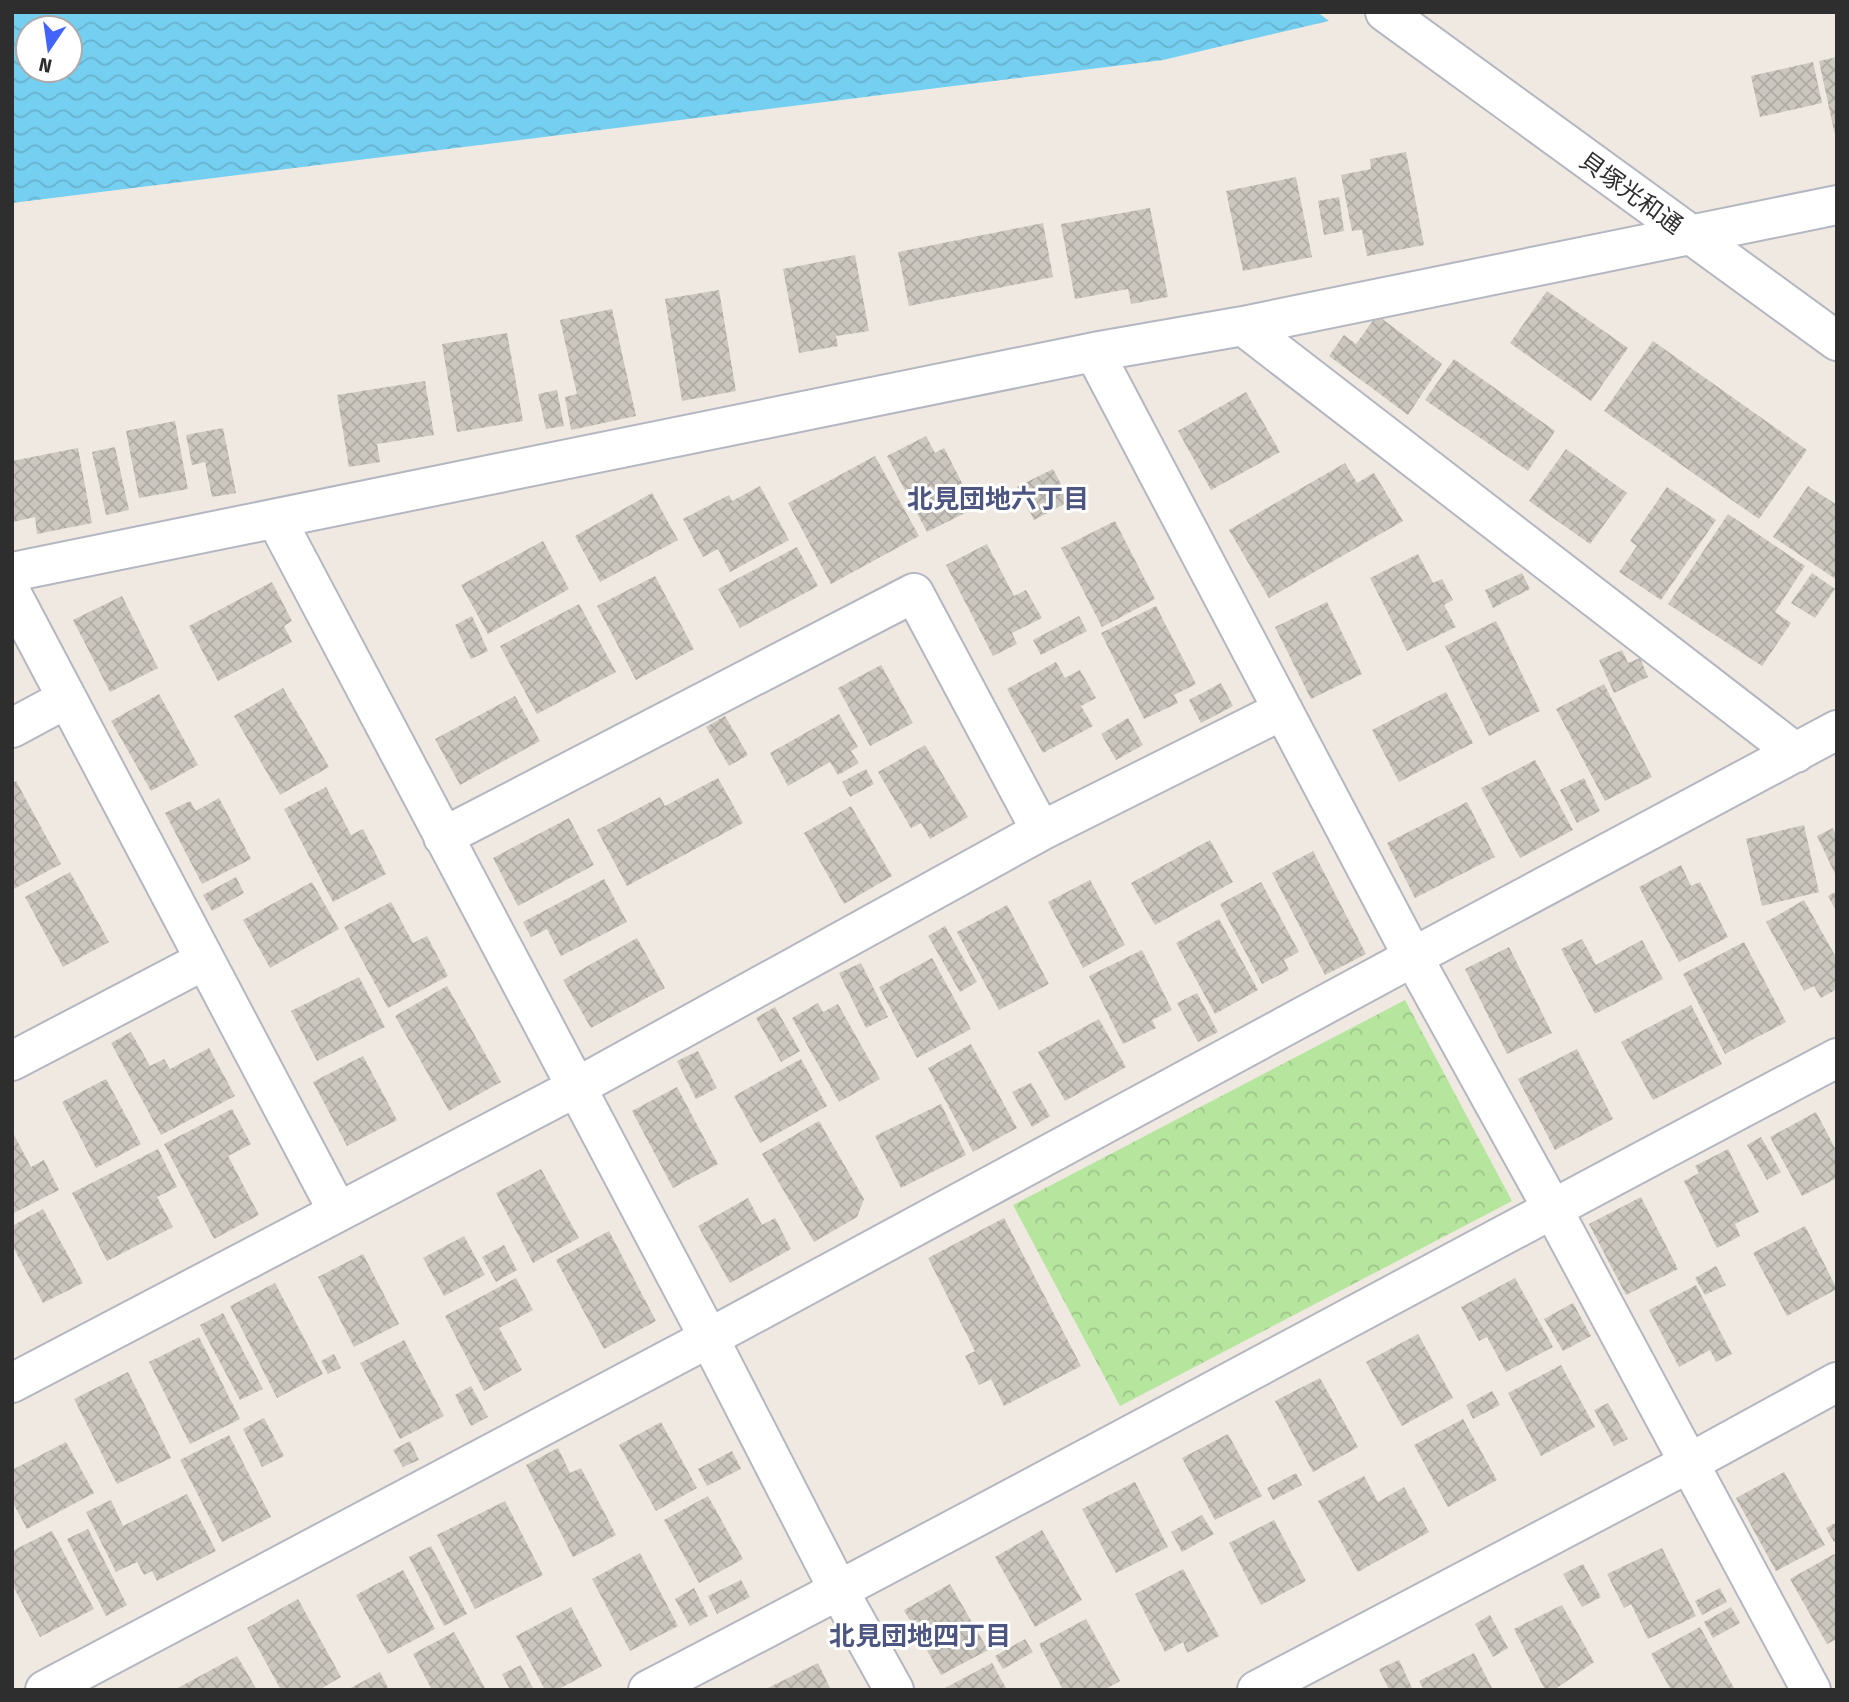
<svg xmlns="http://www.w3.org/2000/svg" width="1849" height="1702" viewBox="0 0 1849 1702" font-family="'Fira Sans','Noto Sans JP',sans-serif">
  <defs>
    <pattern id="forest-crowns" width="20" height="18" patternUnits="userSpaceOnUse" patternTransform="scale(1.75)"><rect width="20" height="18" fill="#b6e59e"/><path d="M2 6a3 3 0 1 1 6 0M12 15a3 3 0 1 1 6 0" fill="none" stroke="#9dc588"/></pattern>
    <pattern id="water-waves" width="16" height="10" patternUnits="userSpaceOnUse" patternTransform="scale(1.75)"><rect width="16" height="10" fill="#75cff0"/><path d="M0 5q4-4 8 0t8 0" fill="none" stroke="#66b2ce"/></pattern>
    <pattern id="building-cross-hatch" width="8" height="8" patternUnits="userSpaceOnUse" patternTransform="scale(1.75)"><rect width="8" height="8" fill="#cbc7bf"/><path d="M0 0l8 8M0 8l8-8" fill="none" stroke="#afaba4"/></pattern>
  </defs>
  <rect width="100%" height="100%" fill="#efe9e1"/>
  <path fill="url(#forest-crowns)" d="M1405,1000L1512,1201L1120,1406L1013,1205Z"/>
  <path fill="url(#water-waves)" fill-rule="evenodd" d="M12,12H1367L1163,60L12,203ZM28,28H70V70H28Z"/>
  <path fill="#efe9e1" d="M1317,12H1371L1369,16L1333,24Z"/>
  <path fill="url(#building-cross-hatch)" d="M1837,57V140H1836L1819,61Z
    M1813,62L1822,103L1760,117L1751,76Z
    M1406,152L1424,245L1367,256L1362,230L1352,231L1341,175L1371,169L1370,159Z
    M1296,177L1312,257L1243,271L1226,191Z
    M1339,197L1344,231L1324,235L1318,201Z
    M1150,208L1168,297L1131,304L1128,289L1075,299L1061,224Z
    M1043,223L1053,277L909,306L898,252Z
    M855,255L869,331L836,336L838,346L799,353L783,269Z
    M719,290L736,391L682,401L665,299Z
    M1547,291L1628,348L1591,401L1510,343Z
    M612,309L636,416L571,430L565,397L577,394L560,320Z
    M1377,315L1442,364L1408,415L1329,356L1344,335L1356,344Z
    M507,333L523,421L457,432L442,344Z
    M1653,341L1807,450L1759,519L1604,411Z
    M1454,359L1555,431L1528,471L1425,400Z
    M425,381L434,435L377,444L380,462L349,467L337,395Z
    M557,390L564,426L546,429L538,394Z
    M1246,392L1280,452L1211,490L1178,431Z
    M175,421L188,489L139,498L126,431Z
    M223,428L236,493L212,497L205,462L192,465L186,435Z
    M926,436L935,453L944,448L975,508L927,532L887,456Z
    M115,447L129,510L106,515L92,452Z
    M78,448L92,523L37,534L35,517L13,522L12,461Z
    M1566,449L1627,493L1590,544L1529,501Z
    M875,456L919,536L831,584L788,503Z
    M1345,463L1357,483L1374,473L1403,521L1269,598L1229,530Z
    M1053,469L1070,501L1034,520L1017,487Z
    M760,486L789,540L730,572L718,549L703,557L683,519L729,495L732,501Z
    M1808,486L1837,505V580L1773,537Z
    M1667,487L1716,520L1661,600L1619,572L1637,546L1630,541Z
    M652,493L678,540L600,582L575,536Z
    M1728,514L1805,566L1775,612L1791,623L1762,666L1668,604Z
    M1115,521L1155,599L1102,627L1061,548Z
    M543,541L569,589L488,634L461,585Z
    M987,544L1014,596L1026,590L1042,618L1012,633L1017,644L993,656L946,565Z
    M797,547L818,586L740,628L718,589Z
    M1418,554L1433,583L1442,579L1453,600L1444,605L1456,627L1407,651L1370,578Z
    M1522,573L1530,589L1493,608L1485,590Z
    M1812,573L1835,589L1815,618L1791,603Z
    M655,576L694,649L636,680L597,606Z
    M272,582L292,621L284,626L292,642L218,681L189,626Z
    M122,596L158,668L110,692L73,620Z
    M1327,602L1362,674L1311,699L1275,627Z
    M579,604L616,672L537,714L500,646Z
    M1156,606L1196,684L1174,695L1178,703L1144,719L1101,633Z
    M472,616L488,651L471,659L455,625Z
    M1079,616L1087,631L1041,655L1033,640Z
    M1496,621L1540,711L1489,736L1445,646Z
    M1622,650L1628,663L1640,658L1648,677L1614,693L1599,660Z
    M1056,662L1065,678L1080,670L1096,698L1081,706L1093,726L1043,753L1007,689Z
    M881,665L913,723L870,746L838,688Z
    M1221,683L1233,706L1201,723L1189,700Z
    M1604,684L1652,777L1605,801L1556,709Z
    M283,688L329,767L280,795L234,716Z
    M1446,692L1473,743L1399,782L1372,730Z
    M159,694L198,765L151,791L111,721Z
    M515,696L540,741L460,785L435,739Z
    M839,714L858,747L851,751L859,763L838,775L830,762L788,786L770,753Z
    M725,716L748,755L729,766L706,727Z
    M1128,718L1143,745L1116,760L1101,734Z
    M925,745L968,817L930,839L921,823L911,828L878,772Z
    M1535,760L1573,830L1520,858L1481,788Z
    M866,769L874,784L850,797L842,782Z
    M718,778L743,823L627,886L597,830L660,797L665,806Z
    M1584,778L1600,811L1577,823L1560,790Z
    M16,781L61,864L12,890V783Z
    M326,787L351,835L363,829L386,874L333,902L284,809Z
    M219,798L251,859L202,884L165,813L190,801L196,811Z
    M1467,802L1495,857L1415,898L1387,843Z
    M851,806L892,876L844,904L804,833Z
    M569,818L594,865L518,906L493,858Z
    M1804,825L1819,892L1762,906L1746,839Z
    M1833,828L1837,836V878L1817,836Z
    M1210,840L1233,882L1155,925L1131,883Z
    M1313,851L1366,954L1325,975L1272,873Z
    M1681,865L1691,886L1700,882L1728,937L1679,962L1639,887Z
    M70,872L109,942L63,967L25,897Z
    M236,877L244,893L212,911L203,895Z
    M604,879L627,922L561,956L547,929L531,937L523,922Z
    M1090,880L1125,945L1083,968L1048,902Z
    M312,882L339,929L270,968L243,920Z
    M1261,882L1299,952L1284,960L1289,970L1262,984L1220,904Z
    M1837,891V913L1828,896Z
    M1804,900L1837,959V989L1821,998L1814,986L1804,991L1766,922Z
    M391,902L413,943L427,936L448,976L388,1008L344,927Z
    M1007,905L1049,984L999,1010L957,932Z
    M1219,919L1258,990L1215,1014L1176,943Z
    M945,926L977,982L960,992L928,936Z
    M637,938L665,988L591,1028L563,980Z
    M1582,939L1596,965L1642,940L1663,979L1595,1014L1561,949Z
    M1744,942L1786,1022L1725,1054L1683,974Z
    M1509,947L1552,1033L1507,1054L1465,969Z
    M1142,950L1172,1010L1152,1020L1156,1028L1123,1044L1089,976Z
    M932,958L971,1029L917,1058L879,987Z
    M861,963L888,1017L866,1028L839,973Z
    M359,977L385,1027L317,1061L291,1011Z
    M447,986L501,1082L449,1111L395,1016Z
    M1197,993L1218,1032L1198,1042L1177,1003Z
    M818,1003L823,1012L838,1004L880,1079L839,1102L792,1018Z
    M1691,1005L1722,1064L1653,1100L1621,1042Z
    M775,1007L800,1051L781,1062L756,1018Z
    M1099,1019L1126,1067L1065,1101L1038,1052Z
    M131,1032L150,1066L164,1059L170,1069L209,1048L235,1096L161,1135L111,1043Z
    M971,1044L1017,1128L973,1152L928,1068Z
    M1577,1049L1613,1119L1555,1150L1518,1079Z
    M698,1051L717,1088L696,1099L677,1061Z
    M363,1056L397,1120L347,1146L313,1082Z
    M801,1059L827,1106L760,1143L734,1096Z
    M106,1079L141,1144L96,1168L62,1102Z
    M1031,1083L1050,1116L1032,1127L1012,1092Z
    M677,1087L718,1164L673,1188L632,1111Z
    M941,1104L966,1155L901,1188L875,1136Z
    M232,1109L251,1144L228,1156L259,1215L214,1239L164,1144Z
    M1816,1112L1837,1152V1178L1802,1196L1770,1137Z
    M819,1121L864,1199L857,1217L814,1242L762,1154Z
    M12,1131L31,1167L44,1160L59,1190L12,1214Z
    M1761,1137L1781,1172L1767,1180L1747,1145Z
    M158,1149L177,1187L157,1197L173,1227L107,1261L72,1193Z
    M1728,1149L1759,1212L1735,1224L1740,1236L1717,1248L1684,1181L1699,1173L1695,1166Z
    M541,1169L579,1238L533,1263L496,1193Z
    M1641,1197L1678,1269L1626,1295L1589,1224Z
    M748,1198L762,1225L775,1218L791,1249L730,1283L698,1226Z
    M43,1209L83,1283L43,1303L12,1245V1226Z
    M1004,1218L1081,1366L1004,1406L991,1379L979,1385L965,1356L975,1351L928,1258Z
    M1805,1226L1837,1289L1787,1316L1753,1253Z
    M609,1231L656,1321L604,1349L556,1260Z
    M464,1236L485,1275L444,1296L423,1258Z
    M504,1245L517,1270L496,1282L482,1257Z
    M363,1254L399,1324L354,1347L318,1277Z
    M1716,1266L1726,1285L1705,1295L1695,1278Z
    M516,1278L533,1310L499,1328L522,1370L484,1391L445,1316Z
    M1515,1278L1553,1347L1506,1372L1487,1337L1479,1341L1461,1307Z
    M275,1283L323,1374L277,1398L230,1306Z
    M1696,1285L1732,1354L1716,1362L1710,1350L1679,1367L1649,1310Z
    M1573,1303L1591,1336L1563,1351L1544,1319Z
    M223,1313L263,1389L240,1400L200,1325Z
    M1418,1334L1453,1398L1402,1426L1366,1362Z
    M199,1337L240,1419L190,1444L149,1362Z
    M404,1340L444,1416L400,1439L360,1363Z
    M334,1354L341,1368L328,1374L321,1361Z
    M1561,1365L1595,1427L1541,1456L1508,1393Z
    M128,1372L171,1458L117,1484L74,1399Z
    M1320,1378L1358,1447L1313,1472L1275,1401Z
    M471,1386L488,1417L471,1426L455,1395Z
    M1492,1391L1500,1405L1473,1419L1466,1405Z
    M1608,1403L1628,1439L1614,1446L1594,1410Z
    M264,1418L284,1456L262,1467L243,1429Z
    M1463,1419L1497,1480L1448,1507L1414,1445Z
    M661,1422L697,1488L656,1511L619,1445Z
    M1228,1434L1262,1496L1215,1520L1182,1458Z
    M229,1435L271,1517L222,1542L180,1460Z
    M410,1441L419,1460L403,1467L393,1450Z
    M66,1442L94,1493L27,1529L12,1501V1470Z
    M558,1448L570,1473L581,1468L616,1535L573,1557L526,1465Z
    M732,1451L741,1469L707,1486L698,1469Z
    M1784,1472L1825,1545L1776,1571L1736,1498Z
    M1296,1473L1302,1485L1273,1500L1267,1488Z
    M1364,1476L1378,1502L1404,1487L1429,1532L1358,1572L1318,1501Z
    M1135,1482L1168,1547L1116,1573L1082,1509Z
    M187,1494L216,1551L157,1581L152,1571L144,1575L137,1562L116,1572L86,1512L111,1500L123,1526Z
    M708,1496L743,1559L699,1583L664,1520Z
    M505,1501L543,1575L475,1609L437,1535Z
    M1202,1515L1214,1534L1182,1552L1171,1532Z
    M1274,1520L1306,1581L1261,1605L1229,1543Z
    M1837,1522V1540L1834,1542L1826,1528Z
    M88,1529L127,1605L106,1616L67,1539Z
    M1042,1530L1082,1600L1035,1627L995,1557Z
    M52,1531L94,1609L40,1637L12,1584V1551Z
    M431,1546L467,1614L444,1626L409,1557Z
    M1662,1548L1696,1616L1648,1639L1631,1604L1624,1608L1607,1574Z
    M640,1553L678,1626L630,1651L592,1579Z
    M1834,1554L1837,1558V1639L1827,1644L1790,1579Z
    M1583,1564L1601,1597L1582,1607L1563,1574Z
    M1183,1569L1219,1636L1187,1653L1183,1642L1165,1652L1135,1594Z
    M403,1570L435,1629L388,1654L356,1595Z
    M741,1580L750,1597L717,1614L708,1596Z
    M950,1584L988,1650L941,1675L904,1610Z
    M694,1588L708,1616L690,1626L675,1599Z
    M1720,1588L1727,1602L1702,1615L1695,1601Z
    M298,1599L341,1677L319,1690H281L247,1628Z
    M1562,1605L1594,1662L1554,1690H1545L1514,1629Z
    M571,1607L602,1666L557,1690H545L516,1636Z
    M1731,1607L1740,1623L1713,1638L1704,1622Z
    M1490,1615L1508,1648L1493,1657L1475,1624Z
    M1086,1619L1120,1681L1104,1690H1063L1039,1644Z
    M1700,1627L1735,1690H1671L1651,1654Z
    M454,1632L486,1690H432L413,1654Z
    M1025,1639L1033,1652L1003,1669L995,1656Z
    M1474,1653L1493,1690H1424L1419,1681Z
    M237,1656L257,1690H174Z
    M1399,1660L1413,1690H1389L1379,1669Z
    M818,1663L831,1690H764Z
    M992,1663L1007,1690H946L945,1688Z
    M521,1665L534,1690H510L502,1674Z
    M380,1672L389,1690H347Z"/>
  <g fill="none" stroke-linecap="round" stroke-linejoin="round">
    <defs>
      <path id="minor" d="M1385,12L1837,341
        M1243,326L1796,753
        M1094,352L1413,957L1552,1208L1811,1690
        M276,519L709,1338L839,1591L894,1690
        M12,572L1094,352L1243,326L1837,205
        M12,594L338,1212
        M12,728L66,699
        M443,837L914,593L1041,831
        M12,1061L205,960
        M12,1383L575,1088L1041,831L1283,710
        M45,1690L709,1338L1413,957L1837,730
        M648,1690C1047,1483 1440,1267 1837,1058
        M1257,1690L1689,1463L1837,1382"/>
    </defs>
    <use href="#minor" stroke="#b4b7c1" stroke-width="42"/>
    <use href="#minor" stroke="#fff" stroke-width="38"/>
  </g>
  <g text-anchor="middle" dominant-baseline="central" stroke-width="6" stroke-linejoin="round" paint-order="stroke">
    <g font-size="24" fill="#2e2e2e" stroke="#fff">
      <text transform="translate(1631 193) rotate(36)">貝塚光和通</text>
    </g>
    <g font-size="26" font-weight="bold" fill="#4d5680" stroke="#fff">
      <text x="998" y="499">北見団地六丁目</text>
      <text x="920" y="1636">北見団地四丁目</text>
    </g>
  </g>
  <rect width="1849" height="1702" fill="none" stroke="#2e2e2e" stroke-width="28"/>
  <g transform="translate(49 49) rotate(193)"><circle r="33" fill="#ffffff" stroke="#ababab" stroke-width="2"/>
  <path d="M0-5L12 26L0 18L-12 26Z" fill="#4264fb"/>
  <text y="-10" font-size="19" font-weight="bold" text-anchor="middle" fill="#2e2e2e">N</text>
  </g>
</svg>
